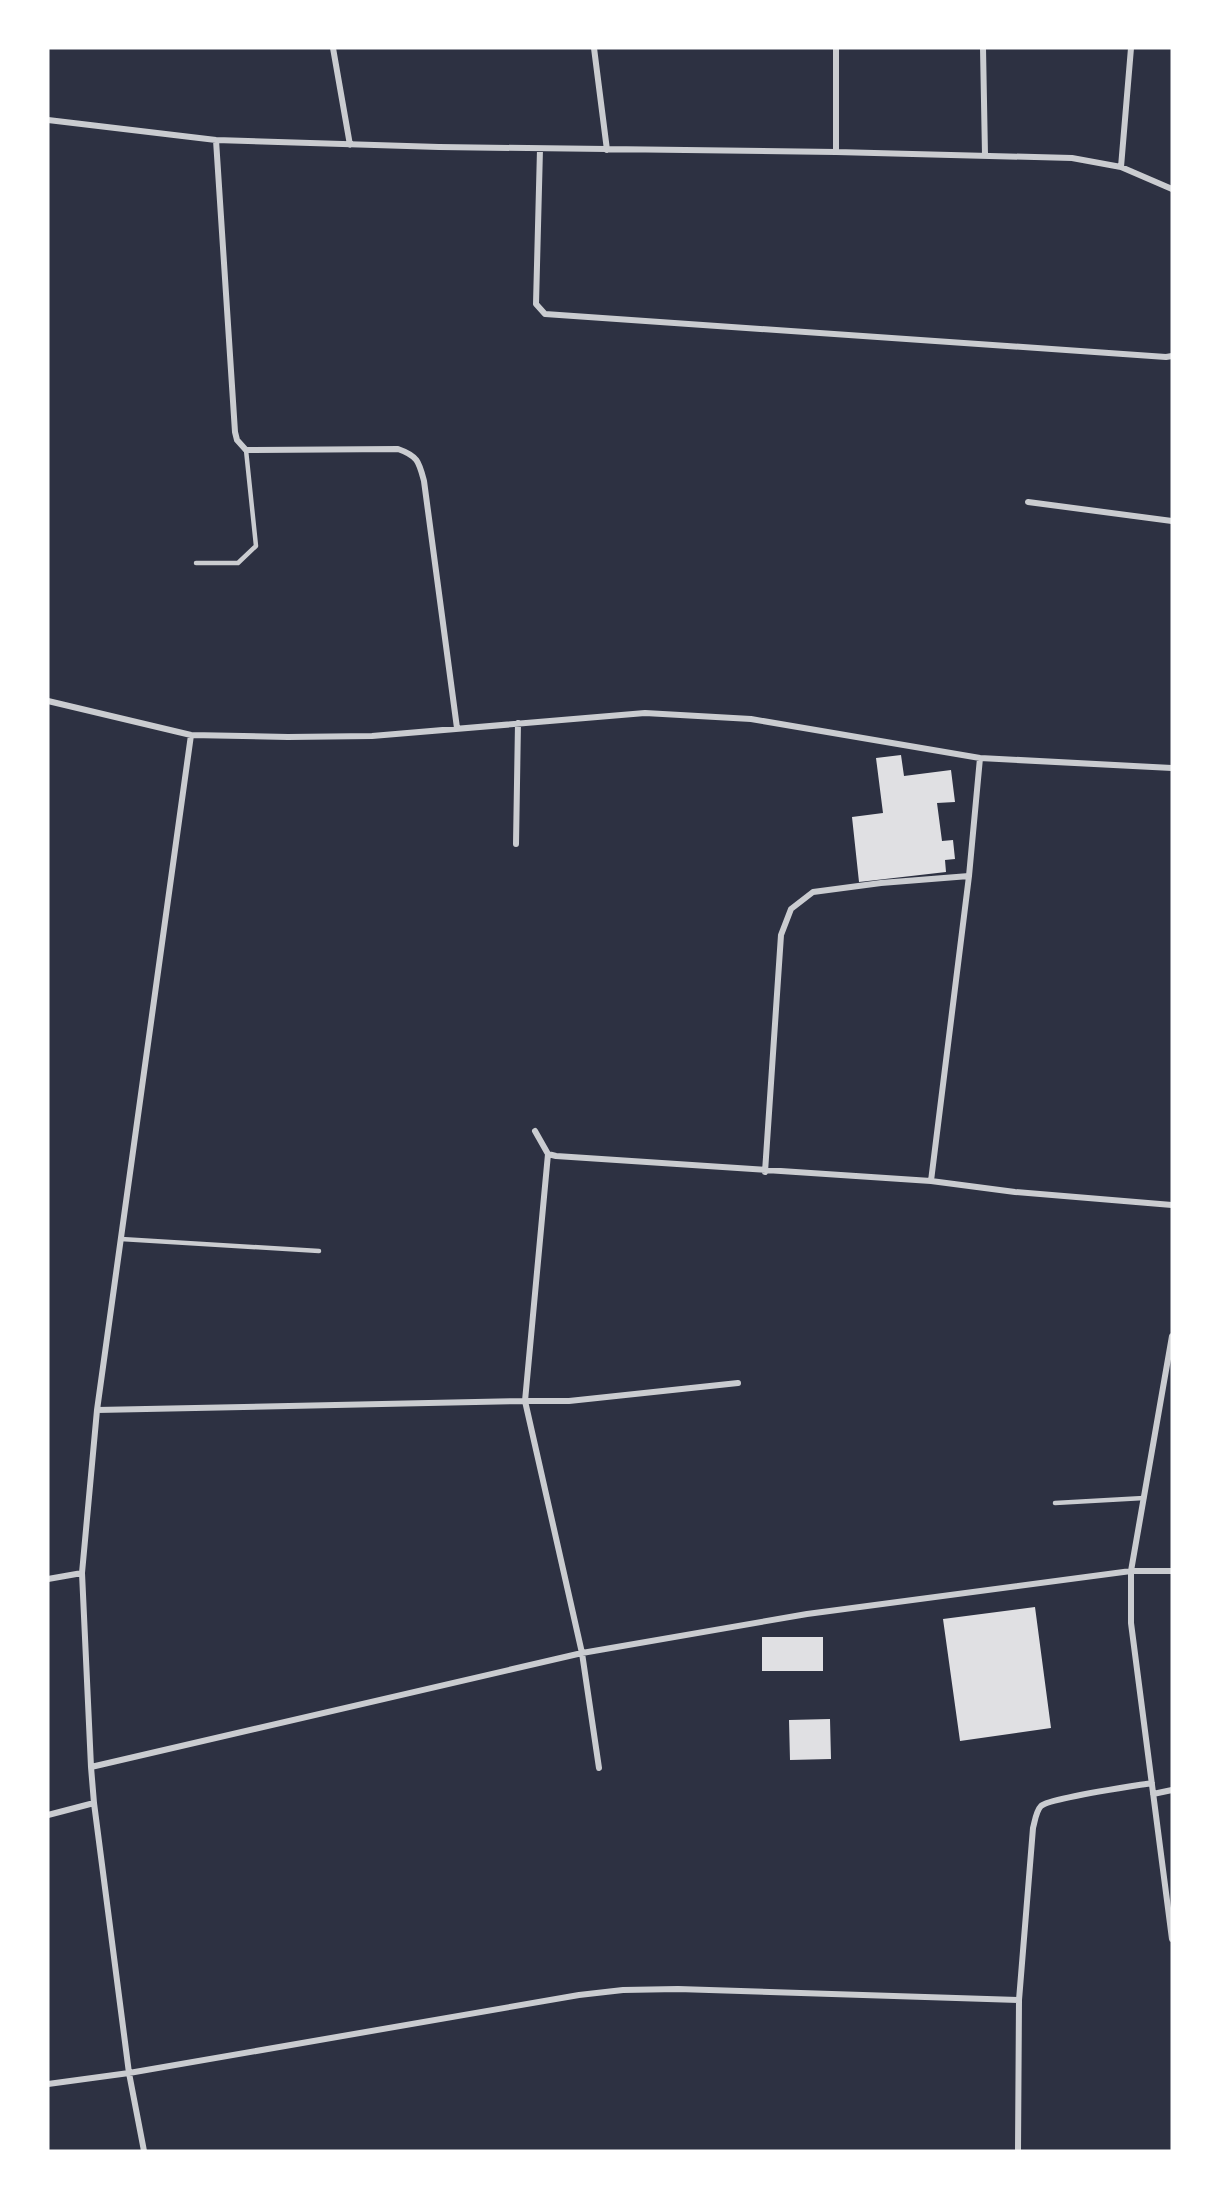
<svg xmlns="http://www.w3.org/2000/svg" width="1220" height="2199" viewBox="0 0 1220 2199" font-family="'IBM Plex Serif',serif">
  <rect width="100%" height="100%" fill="#2d3142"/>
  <path fill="#e0e0e3" d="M901,755L904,776L951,770L955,802L937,803L942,841L953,840L955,859L945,860L946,872L859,882L852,817L883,813L876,758Z
    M1035,1607L1051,1728L960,1741L943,1619Z
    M762,1637H823V1671H762Z
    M830,1719L831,1759L790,1760L789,1720Z"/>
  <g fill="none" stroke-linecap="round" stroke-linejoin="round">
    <path stroke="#caccd0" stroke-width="4.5" d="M196,563H238L256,546L246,450
      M121,1239L319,1251
      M1055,1503L1144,1498"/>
    <path stroke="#caccd0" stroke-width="6" d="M333,48L350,145
      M594,48L607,150
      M983,48L985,155
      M48,120L216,140L439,147L836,152L1072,158L1121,167L1172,189
      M216,140L235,432L237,440L246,450L398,449C418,456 419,462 424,481L457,728
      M540,149L536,304L545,314L1166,357L1172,356
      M836,152V48
      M1121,167L1131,48
      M1028,502L1172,521
      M48,701L191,735L288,737L372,736L645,713L751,719L980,758L1172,768
      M516,844L518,723
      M535,1131L548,1154L556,1156L931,1181L1015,1192L1172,1205
      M548,1154L525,1401L582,1653L599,1768
      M765,1172L781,935L791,909L813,892L881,883L969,876
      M931,1181L969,876L980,758
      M1172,1336L1131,1571V1623L1172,1939
      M97,1410L525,1401H569L738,1383
      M82,1573L97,1410L191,735
      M48,1579L82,1573L91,1767L582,1653L807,1614L1131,1571H1172
      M91,1767L94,1803L129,2073L144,2151
      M1153,1794L1172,1790
      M48,1815L94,1803
      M48,2084L129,2073L579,1995L623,1990L678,1989L1019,2000
      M1018,2151L1019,2000L1033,1828C1035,1821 1036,1811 1041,1806C1050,1798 1134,1786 1152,1783"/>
  </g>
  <rect width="1220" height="2199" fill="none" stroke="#ffffff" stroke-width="99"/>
</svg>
